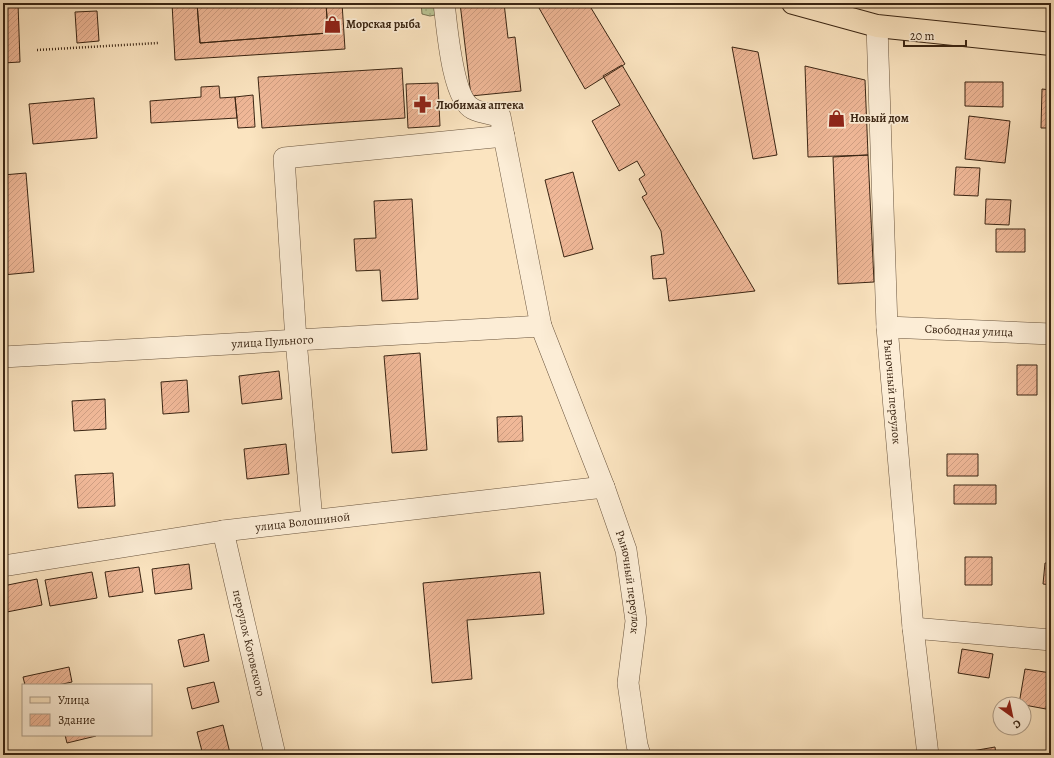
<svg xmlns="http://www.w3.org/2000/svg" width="1054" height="758" viewBox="0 0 1054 758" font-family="Alegreya,serif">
  <defs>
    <pattern id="green-dots" width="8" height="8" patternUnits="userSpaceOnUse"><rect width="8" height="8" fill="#bbc595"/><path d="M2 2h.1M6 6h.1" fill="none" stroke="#a2a980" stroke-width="1.8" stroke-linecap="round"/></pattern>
    <pattern id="building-hatch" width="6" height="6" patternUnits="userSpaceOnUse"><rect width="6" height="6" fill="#f0b898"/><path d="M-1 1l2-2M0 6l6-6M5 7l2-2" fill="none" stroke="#cf9e82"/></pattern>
  </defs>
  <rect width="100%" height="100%" fill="#fbe4c0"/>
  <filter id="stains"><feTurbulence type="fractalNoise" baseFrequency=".005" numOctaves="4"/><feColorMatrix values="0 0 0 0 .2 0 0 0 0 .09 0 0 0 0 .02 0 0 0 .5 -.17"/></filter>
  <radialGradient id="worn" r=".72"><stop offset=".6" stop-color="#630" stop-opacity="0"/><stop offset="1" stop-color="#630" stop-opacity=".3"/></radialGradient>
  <path fill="url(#green-dots)" stroke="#7a7554" d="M421,3H437V9L435,15L430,16L422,14Z"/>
  <path fill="url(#building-hatch)" stroke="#3a2513" d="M3,3H18L20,62L3,63Z
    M172,3H197L200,43L328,33L326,3H342L345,49L175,60Z
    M197,3H326L328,33L200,43Z
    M460,3H504L508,38L515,37L521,91L471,96Z
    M548,3H588L625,64L585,89L539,8Z
    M97,11L99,41L77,43L75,12Z
    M732,47L758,52L777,155L753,159Z
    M622,65L755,291L669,301L666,278L653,279L651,256L664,254L661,231L642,197L647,194L639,179L645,175L637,161L619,171L592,121L620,105L603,76Z
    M805,66L865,80L868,155L808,157Z
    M402,68L405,118L262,128L258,77Z
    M965,82H1003V107L965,106Z
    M438,83L440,126L408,128L406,84Z
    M219,86L220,98L235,97L237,118L151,123L150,101L201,97V87Z
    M1042,89L1051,90V128H1041Z
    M253,95L255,127L238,128L235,97Z
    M94,98L97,138L33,144L29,104Z
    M969,116L1010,121L1005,163L965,159Z
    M868,155L874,282L838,284L833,157Z
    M956,167L980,168L978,196L954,195Z
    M573,172L593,249L564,257L545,180Z
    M26,173L34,272L3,275V175Z
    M412,199L418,299L382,301L380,270L356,271L354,239L376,238L374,201Z
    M986,199L1011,200L1009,225L985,224Z
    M996,229H1025V252H996Z
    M420,353L427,450L392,453L384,356Z
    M1017,365H1037V395H1017Z
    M279,371L282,399L242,404L239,376Z
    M187,380L189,412L163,414L161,382Z
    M105,399L106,429L74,431L72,401Z
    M522,416L523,441L498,442L497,417Z
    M286,444L289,474L247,479L244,449Z
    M947,454H978V476H947Z
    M113,473L115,506L78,508L75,475Z
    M954,485H996V504H954Z
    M965,557H992V585H965Z
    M1045,563H1051V585L1043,584Z
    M189,564L192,589L155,594L152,569Z
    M139,567L143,592L109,597L105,572Z
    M92,572L97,598L50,606L45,580Z
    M540,572L544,614L467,620L472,679L432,683L423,583Z
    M37,579L42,605L7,612L3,593V586Z
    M204,634L209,661L184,667L178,640Z
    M962,649L993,654L989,678L958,673Z
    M69,667L72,682L58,685H25L23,677Z
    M1025,669L1051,673L1046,709L1019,704Z
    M214,682L219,702L192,709L187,688Z
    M223,725L230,753L224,755H203L197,732Z
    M65,735H96V736L67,743Z
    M995,747L996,755H972V751Z"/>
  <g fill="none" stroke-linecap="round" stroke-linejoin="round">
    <defs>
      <g id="minor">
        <path id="s1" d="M444,3C447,26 452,99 473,109C480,113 492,114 500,116L541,326L604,487L626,550L636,621L628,683L637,745L640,755"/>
        <path id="s2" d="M877,26L887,327L913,628L928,755"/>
        <path id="s3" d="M887,327L1051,334"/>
        <path id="s4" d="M3,357L541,326"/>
        <path d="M312,520L296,340L284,158L504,136"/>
        <path id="s5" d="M223,531L275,755"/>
        <path id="s6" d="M3,566L223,531L604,487"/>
        <path d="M913,628L1051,640"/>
      </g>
      <path id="major" d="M793,3L877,26L1051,44"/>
    </defs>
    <use href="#minor" stroke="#6a553e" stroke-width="22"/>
    <use href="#major" stroke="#3a2513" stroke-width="24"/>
    <path stroke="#3a2513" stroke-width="2.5" stroke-dasharray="1 2" stroke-linecap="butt" d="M37,50L158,43"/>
    <use href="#minor" stroke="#fcedd6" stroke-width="21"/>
    <use href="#major" stroke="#fbe4c0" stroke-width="22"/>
  </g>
  <defs>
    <symbol id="shop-bare" viewBox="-9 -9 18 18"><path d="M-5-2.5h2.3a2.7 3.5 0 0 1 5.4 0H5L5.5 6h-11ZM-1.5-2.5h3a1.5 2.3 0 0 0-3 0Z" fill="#8f2418" stroke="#fcedd6" stroke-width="2.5" paint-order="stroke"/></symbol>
    <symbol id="pharmacy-bare" viewBox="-9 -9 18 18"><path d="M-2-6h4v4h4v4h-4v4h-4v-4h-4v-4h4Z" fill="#8f2418" stroke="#fcedd6" stroke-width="2.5" paint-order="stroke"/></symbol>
  </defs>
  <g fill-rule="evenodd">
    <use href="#shop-bare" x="320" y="12" width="25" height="25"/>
    <use href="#pharmacy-bare" x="410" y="92" width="25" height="25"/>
    <use href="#shop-bare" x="824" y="106" width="25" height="25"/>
  </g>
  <g text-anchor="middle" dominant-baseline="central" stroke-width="3.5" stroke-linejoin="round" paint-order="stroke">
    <g font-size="12" font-weight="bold" fill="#3a2513" stroke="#fcedd6" text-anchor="start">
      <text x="346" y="24">Морская рыба</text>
      <text x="436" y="105">Любимая аптека</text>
      <text x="850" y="118">Новый дом</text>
    </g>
    <g font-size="12" fill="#3a2513" stroke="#fcedd6">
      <text stroke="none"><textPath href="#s3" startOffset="82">Свободная улица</textPath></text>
      <text stroke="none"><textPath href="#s4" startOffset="270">улица Пульного</textPath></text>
      <text stroke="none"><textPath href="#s2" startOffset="366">Рыночный переулок</textPath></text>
      <text stroke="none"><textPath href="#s6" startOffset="303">улица Волошиной</textPath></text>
      <text stroke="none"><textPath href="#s1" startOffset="626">Рыночный переулок</textPath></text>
      <text stroke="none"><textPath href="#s5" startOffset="115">переулок Котовского</textPath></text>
    </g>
  </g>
  <rect width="1054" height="758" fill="none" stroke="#fbe4c0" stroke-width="16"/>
  <rect x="4" y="4" width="1046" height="750" fill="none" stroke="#3a2513" stroke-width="2"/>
  <rect x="8" y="8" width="1038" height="742" fill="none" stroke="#3a2513"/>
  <rect x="22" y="684" width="130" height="52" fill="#fcedd6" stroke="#ae9d88"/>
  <rect x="30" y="697" width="20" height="6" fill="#fbe4c0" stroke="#ae9d88"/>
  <text x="58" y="704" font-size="12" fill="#3a2513">Улица</text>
  <rect x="30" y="714" width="20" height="12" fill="url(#building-hatch)" stroke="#ae9d88"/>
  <text x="58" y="724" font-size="12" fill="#3a2513">Здание</text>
  <g transform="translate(1012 716) rotate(147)"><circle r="19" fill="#fcedd6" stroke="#ae9d88"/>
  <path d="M0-3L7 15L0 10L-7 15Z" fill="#8f2418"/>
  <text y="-6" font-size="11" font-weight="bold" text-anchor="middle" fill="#3a2513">С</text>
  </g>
  <path d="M904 40v6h62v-6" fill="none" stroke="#3a2513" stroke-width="2"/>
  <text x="910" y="40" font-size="12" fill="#3a2513" stroke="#fcedd6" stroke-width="3" paint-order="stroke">20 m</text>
  <rect width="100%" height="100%" filter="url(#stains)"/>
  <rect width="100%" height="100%" fill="url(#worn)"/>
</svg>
